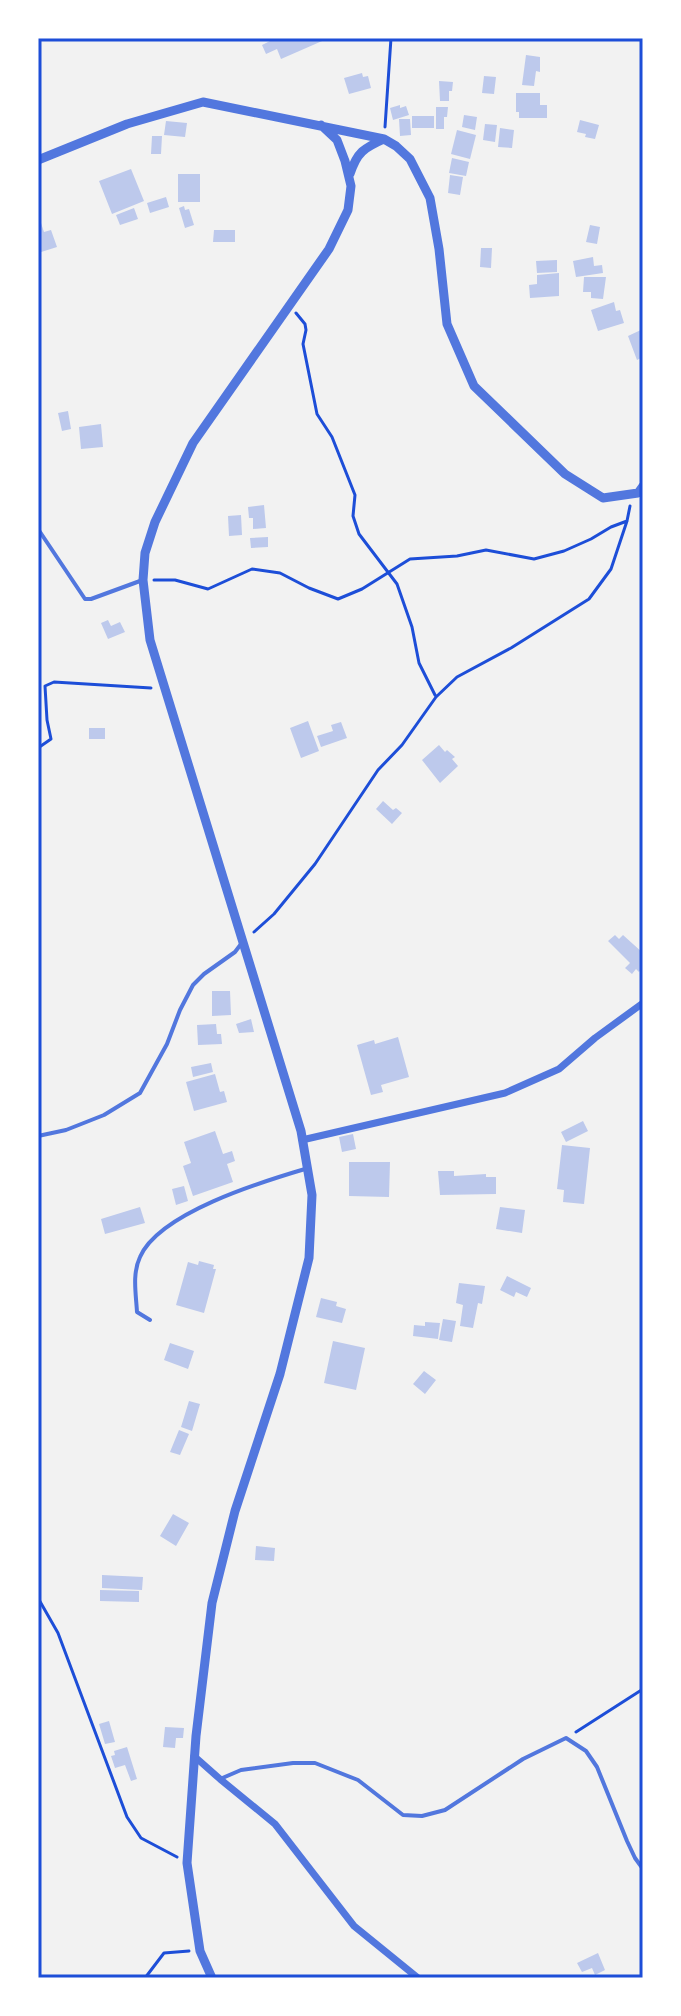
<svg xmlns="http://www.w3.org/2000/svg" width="681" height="2016" viewBox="0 0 681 2016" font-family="'Space Grotesk',sans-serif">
  <rect width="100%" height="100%" fill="#f2f2f2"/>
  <path fill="#bdc9ec" d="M271,38H329L281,59L277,49L266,54L262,45L272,40Z
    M526,55L540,57V72L536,71L534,86L522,85Z
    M362,73L363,77L368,76L371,88L349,94L344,78Z
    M484,76L496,77L494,94L482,93Z
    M439,81L453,82L452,91H449V101H440Z
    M516,93H540V105H547V118H519V112H516Z
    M400,105V108L406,106L409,115L393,120L390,108Z
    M436,107H448L447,117H444V129H436Z
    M464,115L477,117L475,130L462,127Z
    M412,116H434V128H412Z
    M399,119H410L411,135L400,136Z
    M580,120L599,125L595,139L585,137L586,134L577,132Z
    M166,121L187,123L185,137L164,135Z
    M485,124L497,125L495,142L483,140Z
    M500,128L514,130L512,148L498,147Z
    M457,130L476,135L470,159L451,154Z
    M152,136H162L161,154H151Z
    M452,158L469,162L466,176L449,173Z
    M131,169L144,201L112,214L99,181Z
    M178,174H200V202H178Z
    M450,175L463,177L460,195L448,193Z
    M166,197L169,207L150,213L147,203Z
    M184,206L185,210L189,209L194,225L185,228L179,208Z
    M134,208L138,219L120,225L116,215Z
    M41,223L44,232L51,230L57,247L38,253V224Z
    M590,225L600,227L597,244L586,242Z
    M214,230H235V242H213Z
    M481,248H492L491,268L480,267Z
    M593,257L594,266L602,265L603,273L576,277L573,261Z
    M557,260V272L537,273L536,261Z
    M559,273V296L530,298L529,285L537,284V275Z
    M584,277H606L603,299L591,298V292H583Z
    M614,302L616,311L620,310L624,323L598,331L591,310Z
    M643,329V357L637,360L628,336Z
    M68,411L71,429L62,431L58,413Z
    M101,424L103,447L81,449L79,427Z
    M264,505L266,528L253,529V518H249L248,507Z
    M241,515L242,535L229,536L228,516Z
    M268,537V547L251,548L250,538Z
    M108,620L111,626L120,622L125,632L108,639L101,623Z
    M308,721L319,751L301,758L290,728Z
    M341,722L347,738L321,747L317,736L333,731L331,725Z
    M89,728H105V739H89Z
    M439,745L445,752L447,750L455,757L452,759L458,766L440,783L422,760Z
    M383,801L393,810L396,808L402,813L392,824L376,809Z
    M615,935L619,939L623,935L643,953V967L639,972L636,969L632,974L625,968L630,963L608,941Z
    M212,991H230L231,1015L212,1016Z
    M251,1019L254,1032L239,1033L236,1024Z
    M216,1024L217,1034H221L222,1044L198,1045L197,1025Z
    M398,1037L409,1077L381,1085L383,1092L371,1095L357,1045L374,1040L375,1044Z
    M211,1063L213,1072L193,1077L191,1067Z
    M215,1074L220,1092L224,1091L227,1102L194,1111L186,1082Z
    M583,1121L588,1131L566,1142L561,1132Z
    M215,1131L223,1154L232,1151L235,1161L227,1164L233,1182L193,1196L183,1166L191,1163L184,1142Z
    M353,1134L356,1149L342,1152L339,1137Z
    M562,1145L590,1148L584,1204L563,1202L564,1190L557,1189Z
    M349,1162H390L389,1197L349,1196Z
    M438,1171H454V1176L486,1174V1177H496V1194L440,1195Z
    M184,1186L188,1201L176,1205L172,1189Z
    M140,1207L145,1223L105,1234L101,1219Z
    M500,1207L525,1210L522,1233L496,1229Z
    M199,1261L214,1265L213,1269H216L204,1313L176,1305L188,1262L198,1265Z
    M507,1276L531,1288L527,1297L516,1292L514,1297L500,1290Z
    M459,1283L485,1286L482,1304L478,1303L473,1328L460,1326L463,1305L456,1303Z
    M321,1298L337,1302L336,1306L346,1309L342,1323L316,1317Z
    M443,1319L456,1321L452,1342L439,1340Z
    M425,1322L440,1323L438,1339L413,1336L414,1325L425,1326Z
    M333,1341L365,1348L356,1390L324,1383Z
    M170,1343L194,1351L188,1369L164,1360Z
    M424,1371L436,1380L425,1394L413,1384Z
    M189,1401L200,1404L192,1431L181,1427Z
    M179,1430L189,1434L180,1455L170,1452Z
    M173,1514L189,1523L176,1546L160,1536Z
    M256,1546L275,1548L274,1561L255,1560Z
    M102,1575L143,1577L142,1590L102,1588Z
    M100,1590L139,1591V1602L100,1601Z
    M109,1721L115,1742L105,1744L99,1724Z
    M165,1727L184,1728L183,1738H176L175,1748L163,1747Z
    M127,1747L137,1779L131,1781L125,1765L115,1768L111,1756L115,1755L114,1751Z
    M598,1953L605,1970L595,1975L592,1968L582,1972L577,1963Z"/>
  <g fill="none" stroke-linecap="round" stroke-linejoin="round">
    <path stroke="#1d4ed8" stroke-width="3" d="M385,127L391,38
      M296,313L305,324L306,330L303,344L317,414L332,437L355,495L353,516L359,534L397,584L412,627L419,663L435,695
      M154,580H175L208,589L252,569L280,573L309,588L338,599L362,589L410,559L457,556L486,550L534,559L564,551L591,539L611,527L627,521
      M38,748L51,739L47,720L45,686L54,682L151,688
      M254,932L274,914L315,864L378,770L402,745L436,697L457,677L511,648L589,599L611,569L627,521L630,506
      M38,1598L58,1633L127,1817L141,1838L177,1857
      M576,1732L643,1689
      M145,1978L164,1953L189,1951"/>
    <path stroke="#5277de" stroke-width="4" d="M38,529L85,599H91L140,581
      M38,1136L66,1130L104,1115L140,1093L167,1044L180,1010L193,985L204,974L235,952L241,944
      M150,1320L137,1312C136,1294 132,1274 140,1257C159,1213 261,1182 305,1169
      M220,1779L241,1770L293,1763H315L358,1780L403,1815L422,1816L445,1810L523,1759L566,1738L586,1751L597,1767L627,1841L635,1858L643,1869"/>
    <path stroke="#5277de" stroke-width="7" d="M302,1140L505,1093L559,1069L595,1038L643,1003
      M194,1756L220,1779L275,1824L354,1926L418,1978"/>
    <path stroke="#5277de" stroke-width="9" d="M38,160L127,124L203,102L384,139L396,146L410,159L430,198L439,249L447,324L474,386L565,474L603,498L638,493L643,486
      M350,174C357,152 364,148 384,139
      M212,1978L200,1951L187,1863L196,1736L212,1603L235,1511L280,1374L309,1258L312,1195L301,1131L150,640L143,580L145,553L155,522L193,443L329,249L348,210L351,186L345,161L337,140L321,125"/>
  </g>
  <rect width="681" height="2016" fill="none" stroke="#ffffff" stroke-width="80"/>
  <rect x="40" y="40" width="601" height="1936" fill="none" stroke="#1d4ed8" stroke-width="3"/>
</svg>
